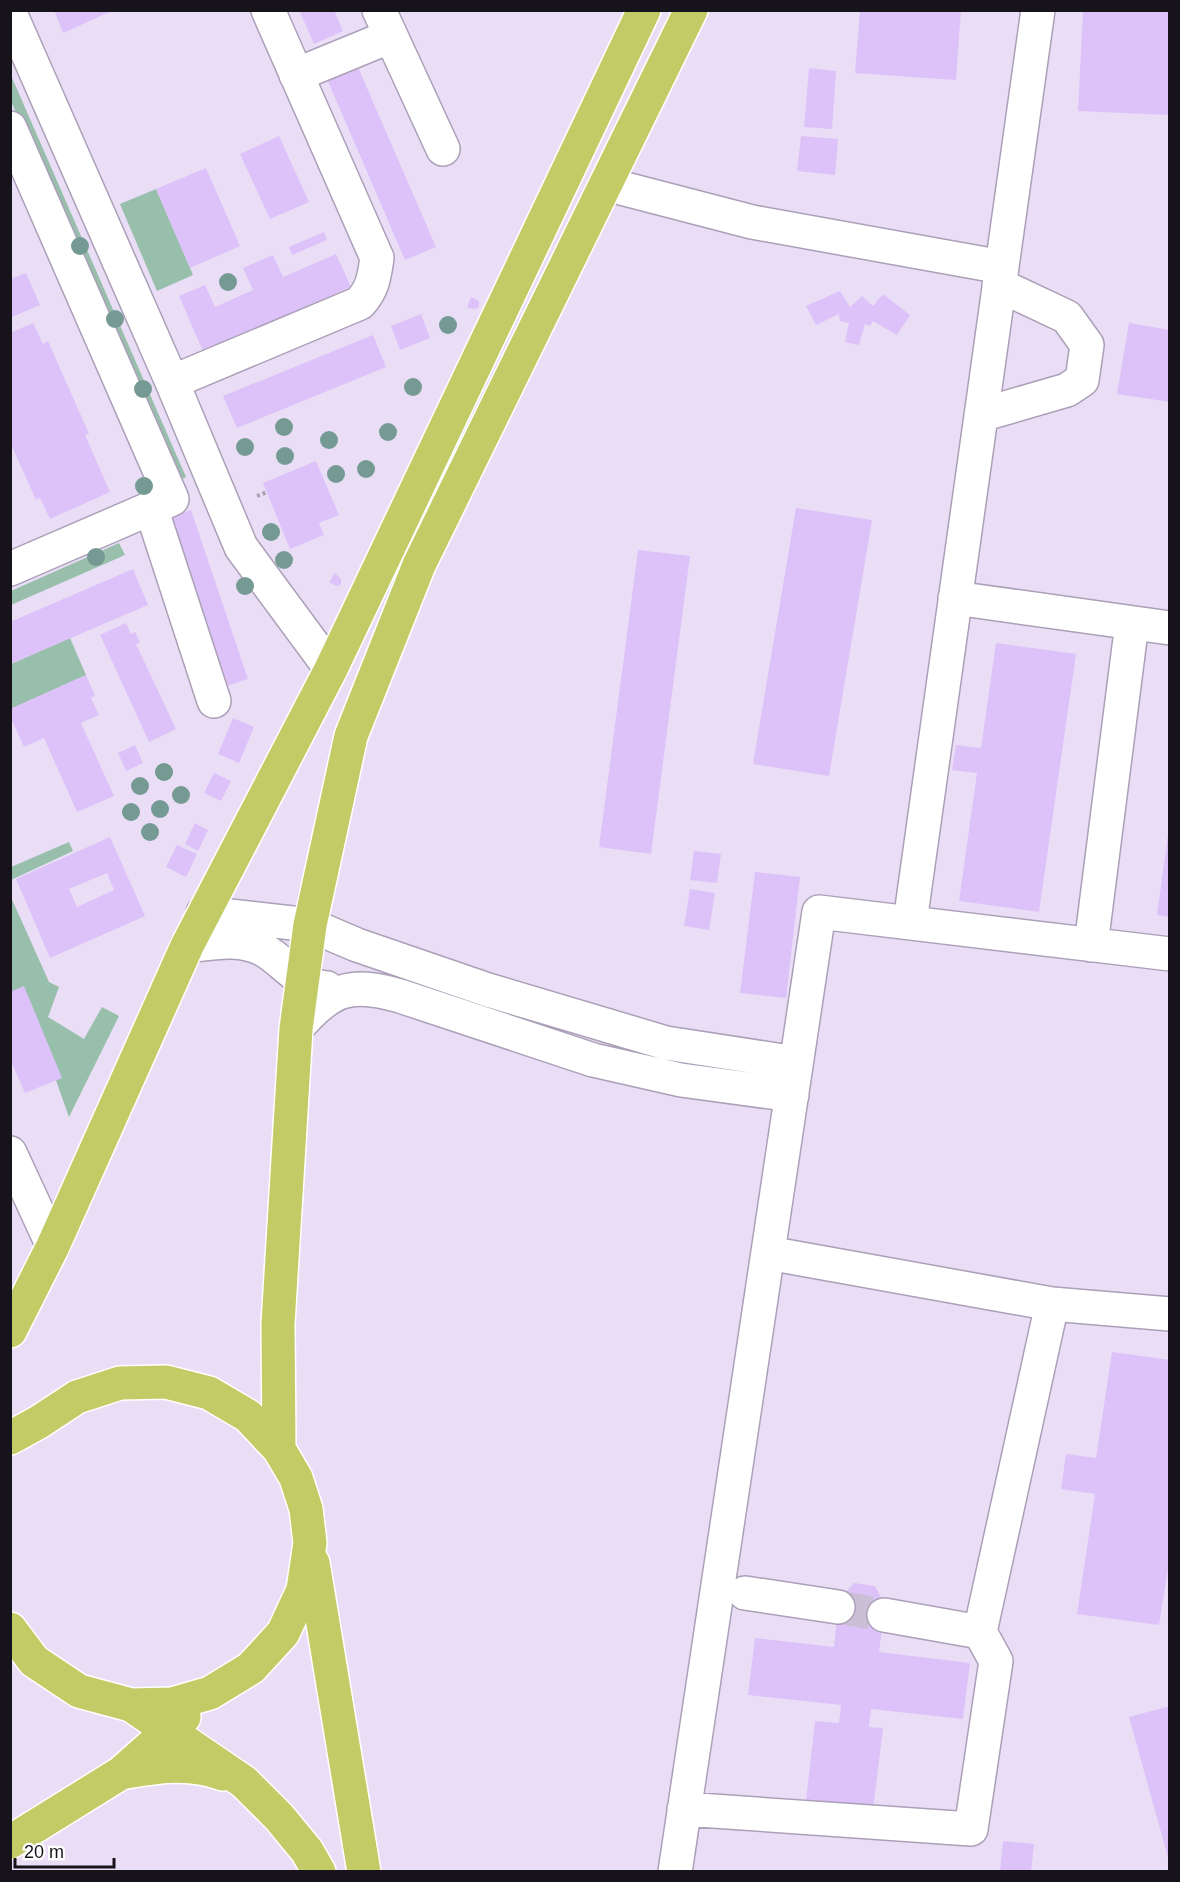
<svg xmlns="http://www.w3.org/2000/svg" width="1180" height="1882" viewBox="0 0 1180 1882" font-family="Helvetica,sans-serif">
  <rect width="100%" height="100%" fill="#e9def6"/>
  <path fill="#98bfab" d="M10,73L186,477L176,482L11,101Z
    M156,189L193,275L157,291L120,204Z
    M119,543L125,555L11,605V591Z
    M70,638L86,675L11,709V664Z
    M69,842L73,851L11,880V867Z
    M10,895L49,982L59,987L48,1017L84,1039L102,1007L119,1016L69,1117L23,987L11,992Z"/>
  <path fill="#ddc2f9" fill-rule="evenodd" d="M54,10H114L63,33Z
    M299,10H334L343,31L314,44Z
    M860,10H961L956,80L855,73Z
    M1083,10H1170V115L1078,111Z
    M357,65L436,247L405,260L327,79Z
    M809,68L836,71L832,129L804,127Z
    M279,136L309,202L270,219L240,154Z
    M801,136L838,139L835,175L797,171Z
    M206,168L240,246L190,268L156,189Z
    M324,232L327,240L292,255L289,247Z
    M336,254L351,287L203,351L179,296L205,285L215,307L253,290L243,268L273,255L283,277Z
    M26,273L40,305L10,318V279Z
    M840,291L850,307L862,296L873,306L883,294L910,315L897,335L873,321L870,326L865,324L859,345L845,342L849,323L840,321L839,314L816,325L806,306Z
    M471,297L479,301V306L476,309L467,308Z
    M421,314L430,338L400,350L391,326Z
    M33,323L43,344L48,341L89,434L85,435L110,492L50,519L40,498L36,500L10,442V333Z
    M1129,323L1170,330V402L1117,394Z
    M373,335L386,367L237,428L223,396Z
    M316,461L339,515L319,523L324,535L290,549L263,483Z
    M796,508L872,520L829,776L753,764Z
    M191,510L248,679L221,688L165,519Z
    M638,550L690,556L651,854L599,847Z
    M133,569L148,605L10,664V622Z
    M335,573L341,579V584L337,586L329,582Z
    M126,623L131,634L135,632L140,642L136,644L176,729L149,742L100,635Z
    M996,643L1076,654L1039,912L959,901L977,773L952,770L956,745L981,748Z
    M86,675L95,696L91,698L99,715L81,723L114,796L77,812L44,738L24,747L10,716V709Z
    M233,718L254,727L239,763L218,754Z
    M135,745L143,763L126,771L118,753Z
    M214,773L231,781L221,801L204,793Z
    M195,823L208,830L198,851L185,844Z
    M1168,835H1170V917L1157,915Z
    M110,837L145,916L50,958L16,879ZM107,873L114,890L77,907L69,889Z
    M177,845L197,854L186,877L166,867Z
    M694,851L721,854L717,883L690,880Z
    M755,872L800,877L786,998L740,993Z
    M690,889L715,893L709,930L684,926Z
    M24,986L62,1078L25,1093L10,1059V992Z
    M1112,1352L1170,1360V1557L1159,1625L1077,1614L1095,1494L1061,1489L1066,1454L1096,1458Z
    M854,1583L875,1586L885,1605L879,1652L970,1663L963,1719L871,1709L869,1727L883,1728L873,1809L806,1801L815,1721L839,1723L841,1705L748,1695L755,1638L834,1647L839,1600Z
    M1170,1706V1861H1169L1129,1717Z
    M1003,1841L1034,1844L1031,1872H1000Z"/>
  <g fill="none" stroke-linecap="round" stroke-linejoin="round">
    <path stroke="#cac0d5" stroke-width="33" stroke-dasharray="33 16" stroke-linecap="butt" d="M838,1607L884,1615"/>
    <defs>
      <path id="minor" d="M379,10L391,36
        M10,13L172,382L241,547L331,669
        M296,75L391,36L443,149
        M10,128L172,499L10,569
        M606,184L752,222L1002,267
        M172,382L360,303C373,288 374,278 377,258L268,10
        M981,415L1067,390L1082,380L1087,345L1067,317L999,285
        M151,508L214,701
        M955,598L1170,628
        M203,913L310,925L357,945L488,990L666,1043L796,1063
        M910,922L1038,10
        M1091,945L1132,623
        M187,946C213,943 240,937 264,950C286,963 300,986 327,988
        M296,1029C330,989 350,981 400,996L593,1060L681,1080L792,1095
        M10,1153L53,1246
        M768,1253L1052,1304
        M745,1593L838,1607
        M884,1615L980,1632
        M684,1809L971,1829L996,1661L980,1632L1052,1304L1170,1314
        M675,1872L819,912L1170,954"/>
      <path id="major" d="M10,1331L53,1246L187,946L331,669L644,10
        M10,1438L39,1422L77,1397L120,1383L166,1382L209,1393L248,1416L279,1449L296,1478L306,1509L310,1543L303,1590L283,1633L251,1668L210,1693L172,1704L131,1705L79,1691L34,1661L10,1629
        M279,1449L278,1324L296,1029L310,925L351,736L419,565L691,10
        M313,1563L364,1872
        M131,1705L244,1782L279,1817L307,1851L319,1872
        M121,1773C155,1767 189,1761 223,1774
        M10,1842L121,1773L184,1717"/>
    </defs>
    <use href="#minor" stroke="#aba0b7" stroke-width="36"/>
    <use href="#major" stroke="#fff" stroke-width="36"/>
    <path stroke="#a89fb2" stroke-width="4" stroke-dasharray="3 3" stroke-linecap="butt" d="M257,496L267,492"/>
    <use href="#minor" stroke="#fff" stroke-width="33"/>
    <use href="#major" stroke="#c2cb66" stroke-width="33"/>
  </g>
  <g fill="#759a94">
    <circle cx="80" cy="246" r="9"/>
    <circle cx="228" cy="282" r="9"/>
    <circle cx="115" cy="319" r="9"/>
    <circle cx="448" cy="325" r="9"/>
    <circle cx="413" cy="387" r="9"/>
    <circle cx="143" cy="389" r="9"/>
    <circle cx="284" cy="427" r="9"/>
    <circle cx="388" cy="432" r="9"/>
    <circle cx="329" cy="440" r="9"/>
    <circle cx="245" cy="447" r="9"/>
    <circle cx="285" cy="456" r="9"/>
    <circle cx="366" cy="469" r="9"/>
    <circle cx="336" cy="474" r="9"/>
    <circle cx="144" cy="486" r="9"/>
    <circle cx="271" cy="532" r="9"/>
    <circle cx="96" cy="557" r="9"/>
    <circle cx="284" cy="560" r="9"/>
    <circle cx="245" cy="586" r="9"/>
    <circle cx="164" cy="772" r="9"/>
    <circle cx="140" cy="786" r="9"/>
    <circle cx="181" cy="795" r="9"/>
    <circle cx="160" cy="809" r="9"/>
    <circle cx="131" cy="812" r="9"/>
    <circle cx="150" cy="832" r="9"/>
  </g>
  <rect width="1180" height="1882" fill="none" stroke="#17131b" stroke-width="24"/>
  <path d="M15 1858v9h99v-9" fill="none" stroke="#17131b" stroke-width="3"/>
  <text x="24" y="1858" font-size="18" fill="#17131b" stroke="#ffffff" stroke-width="4.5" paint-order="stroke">20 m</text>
</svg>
